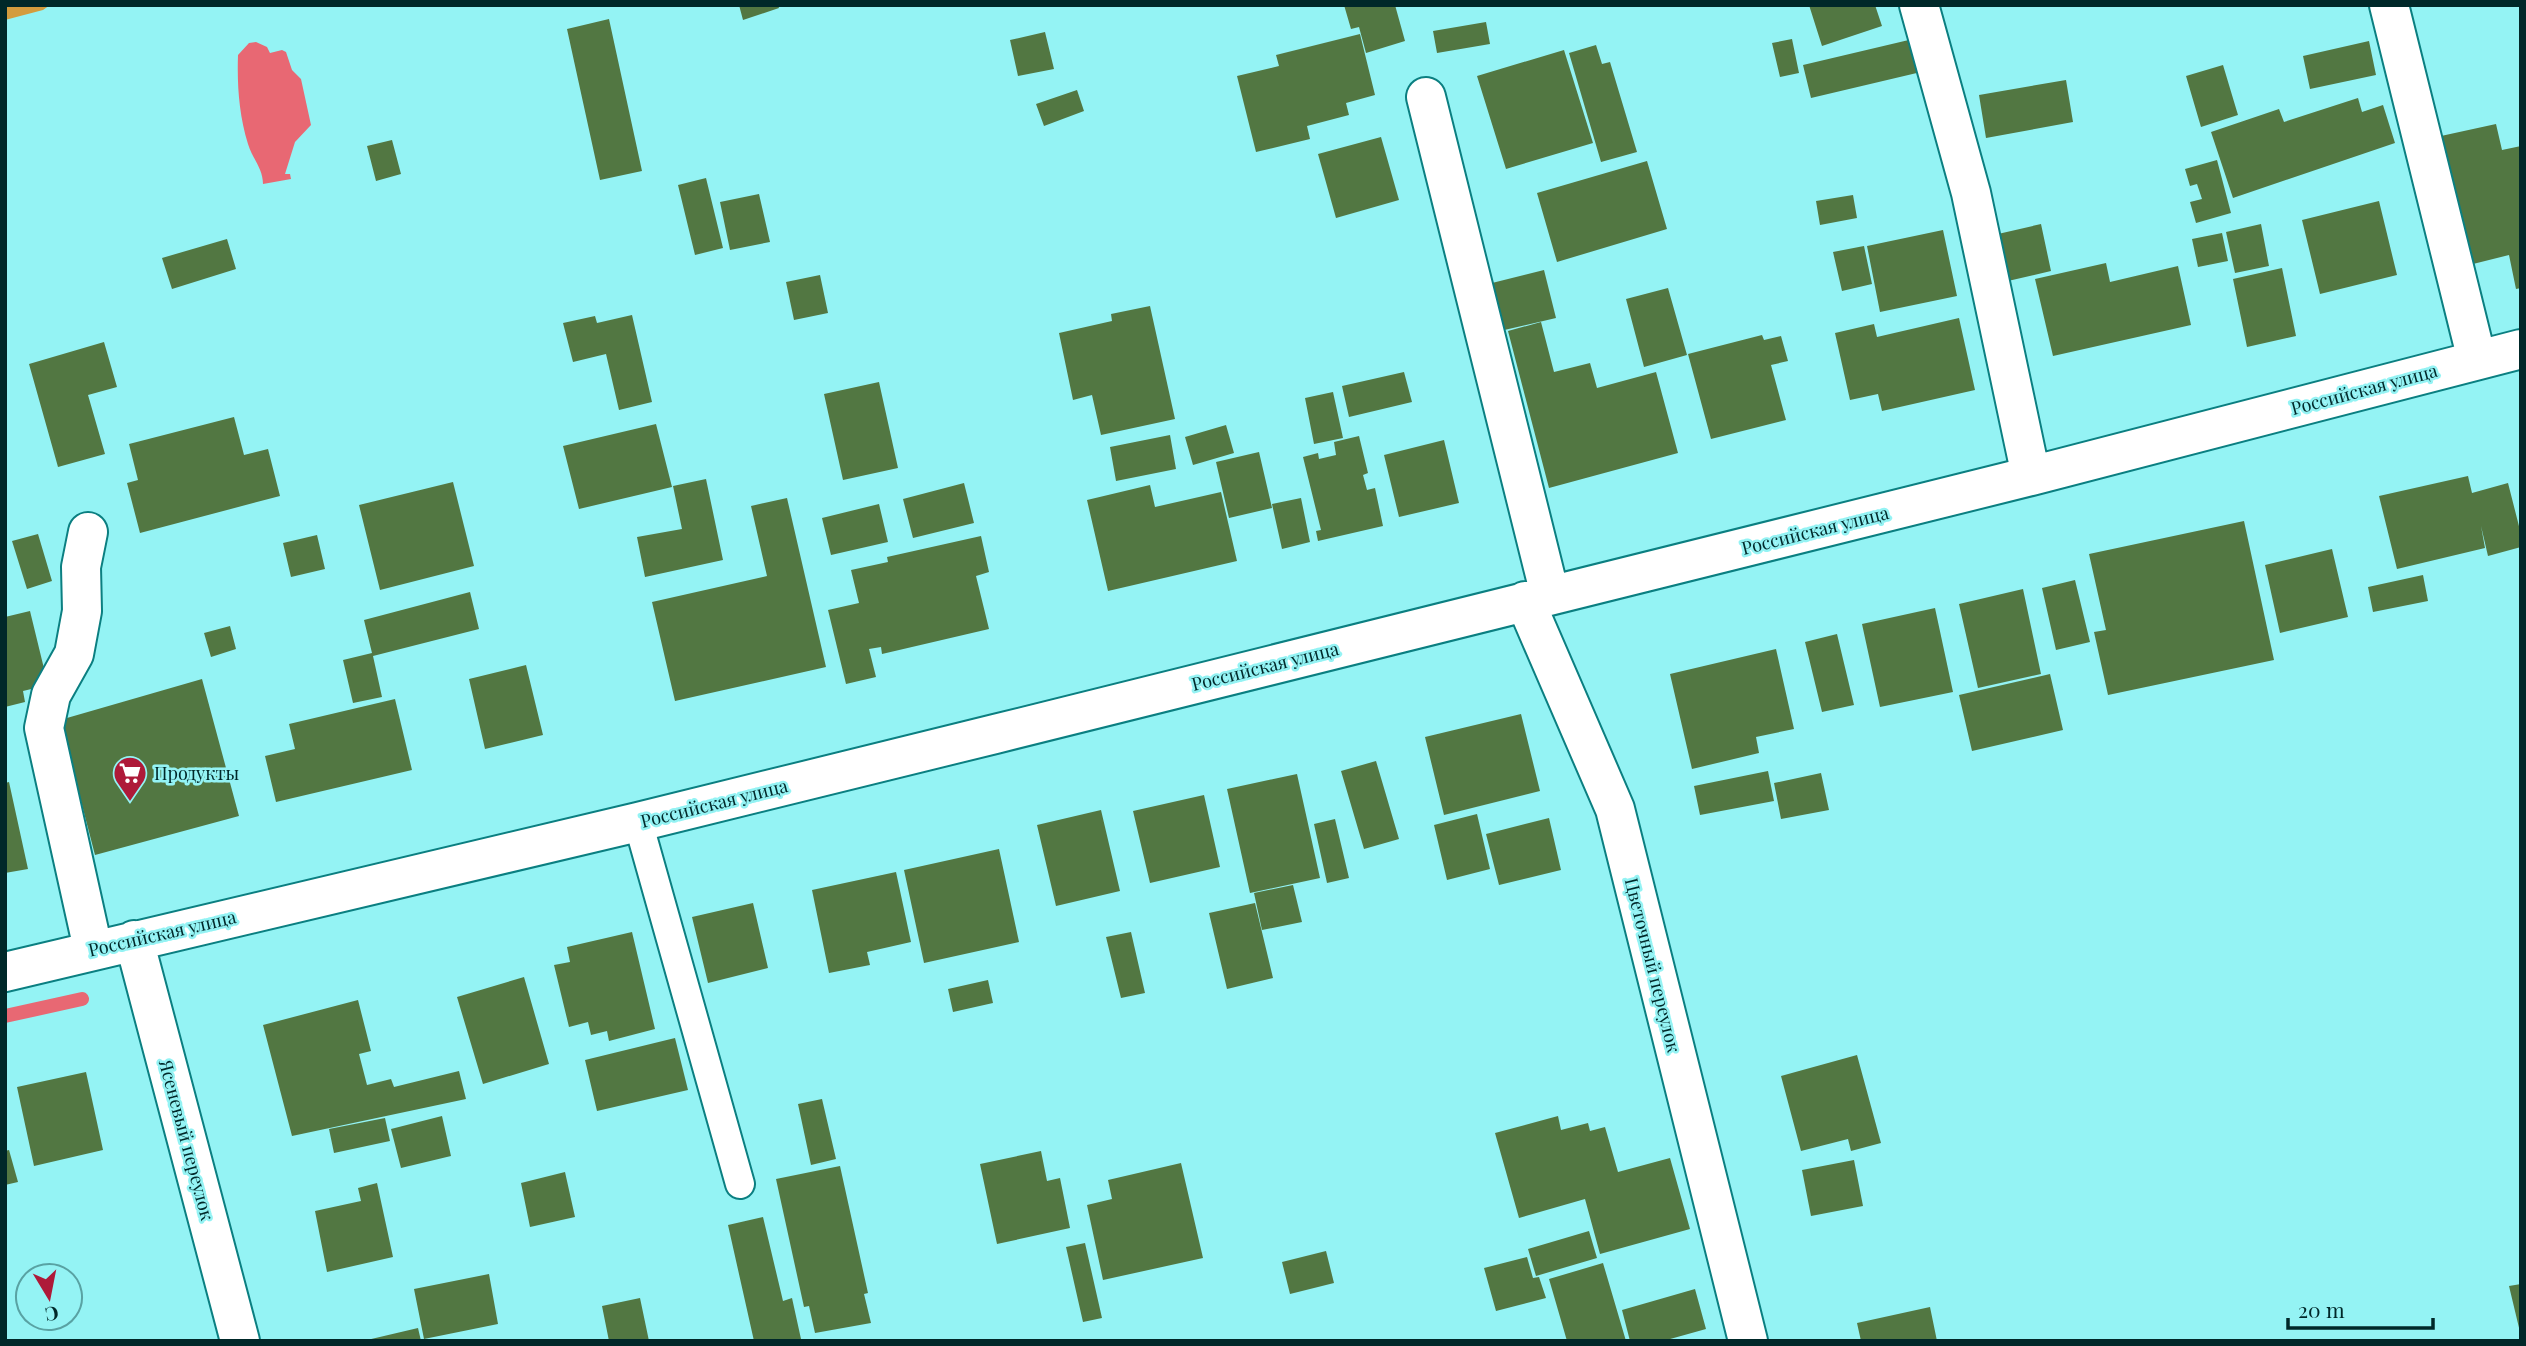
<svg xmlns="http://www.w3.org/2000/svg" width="2526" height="1346" viewBox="0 0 2526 1346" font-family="'Playfair Display',serif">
  <rect width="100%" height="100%" fill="#94f3f4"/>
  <path fill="#d39c3e" d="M5,5H50L43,10L5,20Z"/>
  <path fill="#e86873" d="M256,42L267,47L270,53L282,50L286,52L292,70L301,79L311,125L295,142L285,174H290L291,179L263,184C263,168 252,158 248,144C239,114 237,86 238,55L249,43Z"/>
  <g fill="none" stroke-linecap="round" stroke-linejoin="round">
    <path stroke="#e86873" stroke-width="14" d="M5,1016L82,999"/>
  </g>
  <path fill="#527742" d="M739,5H778L779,8L743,20Z
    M1344,5H1395L1405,41L1366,53L1359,27L1351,29Z
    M1809,5H1875L1882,26L1822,46Z
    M609,19L642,171L600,180L567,29Z
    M1486,22L1490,44L1437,53L1433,31Z
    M1045,32L1054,69L1018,76L1010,40Z
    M1360,34L1375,95L1346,103L1349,115L1307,126L1310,139L1256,152L1237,76L1279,66L1276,55Z
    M1792,39L1799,73L1780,77L1772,43Z
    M1913,39L1921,72L1811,98L1803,65Z
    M2369,41L2376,75L2310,89L2303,56Z
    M1596,45L1602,64L1610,62L1637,152L1601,162L1569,53Z
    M1564,50L1593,143L1506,169L1477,76Z
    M2223,65L2238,115L2201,127L2186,76Z
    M2066,80L2073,122L1986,138L1979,95Z
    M1077,90L1084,111L1044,126L1036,104Z
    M2358,98L2362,112L2383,105L2395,143L2233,198L2211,132L2279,109L2284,122Z
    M2496,124L2502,150L2521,146V288L2516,289L2509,255L2469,265L2441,136Z
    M1381,137L1399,200L1336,218L1318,154Z
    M392,140L401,174L376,181L367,146Z
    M2217,160L2231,213L2196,223L2190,202L2202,199L2197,184L2190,186L2185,169Z
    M1647,161L1667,229L1557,262L1537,193Z
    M706,178L723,248L695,255L678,185Z
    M759,194L770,242L730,250L720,202Z
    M1853,195L1857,218L1820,225L1816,201Z
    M2379,201L2397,275L2320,294L2302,220Z
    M2041,224L2051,271L2008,281L1998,234Z
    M2261,224L2269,266L2235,273L2226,232Z
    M1943,230L1957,296L1880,312L1867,246Z
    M2222,233L2228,261L2198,267L2192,239Z
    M227,239L236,269L172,289L162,258Z
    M1864,246L1872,284L1842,291L1833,252Z
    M2106,263L2110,282L2178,266L2191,325L2053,356L2035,279Z
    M2282,268L2296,336L2247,347L2233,279Z
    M1544,270L1556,318L1500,331L1488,284Z
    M820,275L828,313L794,320L786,282Z
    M1668,288L1687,355L1644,367L1626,299Z
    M1150,306L1175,419L1101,435L1092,395L1073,400L1059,333L1112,321L1111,314Z
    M632,315L652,402L619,410L606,354L573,362L563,323L595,316L597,323Z
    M1959,318L1975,390L1882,411L1878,394L1850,400L1835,333L1874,324L1877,337Z
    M1541,322L1554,372L1590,363L1597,388L1656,372L1678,453L1549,488L1508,331Z
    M1762,335L1764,340L1781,336L1788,361L1771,365L1786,420L1711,439L1688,354Z
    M104,342L117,387L88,395L105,454L58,467L29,364Z
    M1404,372L1412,402L1349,417L1342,386Z
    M879,382L898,468L843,480L824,394Z
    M1333,392L1343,438L1314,444L1305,398Z
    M234,417L244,455L268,449L280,496L140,533L127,483L138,480L129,444Z
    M656,424L672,487L579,509L563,446Z
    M1226,425L1234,453L1193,465L1185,437Z
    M1170,435L1176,469L1116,481L1110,447Z
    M1359,436L1368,473L1363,475L1367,490L1375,488L1383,526L1318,541L1316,531L1321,530L1303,457L1318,453L1319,459L1336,455L1334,442Z
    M1444,440L1459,503L1399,517L1384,455Z
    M1259,452L1272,508L1229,518L1216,462Z
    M2468,476L2472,493L2508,483L2521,534V547L2488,556L2481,526L2485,548L2397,569L2379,496Z
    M706,479L723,560L645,577L637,537L682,529L673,486Z
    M453,482L474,566L380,590L359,505Z
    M964,483L974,523L913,538L903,499Z
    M1150,485L1155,507L1221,492L1237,561L1108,591L1087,500Z
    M787,498L826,667L675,701L652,602L767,576L751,506Z
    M1301,498L1310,542L1282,549L1272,504Z
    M879,504L888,542L831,555L822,518Z
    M2244,521L2274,660L2108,695L2094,632L2106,630L2089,554Z
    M38,534L52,581L27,589L12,541Z
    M317,535L325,569L291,577L283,543Z
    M981,536L989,572L976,576L989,629L882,654L881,647L869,649L876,677L846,684L828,610L859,603L851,570L888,562L887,557Z
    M2332,549L2348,617L2280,633L2265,565Z
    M2423,575L2428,601L2373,612L2368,587Z
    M2075,580L2090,642L2056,650L2042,588Z
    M2023,589L2041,674L1978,688L1959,604Z
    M470,592L479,629L373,656L382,697L353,703L343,660L372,653L364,620Z
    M1935,608L1953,692L1880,707L1862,624Z
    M30,611L48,685L23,691L25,702L5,707V617Z
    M230,626L236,649L211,657L204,633Z
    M1837,634L1854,705L1822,712L1805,642Z
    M1776,649L1794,729L1756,737L1759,753L1692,769L1670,674Z
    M526,665L543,735L485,749L469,679Z
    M2050,674L2063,730L1972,751L1959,695Z
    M202,679L239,816L95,855L60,720Z
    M395,699L412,770L276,802L265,756L295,749L289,724Z
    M1521,714L1540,791L1444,815L1425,737Z
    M1376,761L1399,839L1364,849L1341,771Z
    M1768,771L1774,801L1700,815L1694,786Z
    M1821,773L1829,810L1781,819L1774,783Z
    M1297,774L1320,878L1250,893L1227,789Z
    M9,782L28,869L5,873V783Z
    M1204,795L1220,867L1150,883L1133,811Z
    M1101,810L1120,891L1056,906L1037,825Z
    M1477,814L1490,869L1447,880L1434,825Z
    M1549,818L1561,870L1499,885L1486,834Z
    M1335,819L1349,878L1327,883L1314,824Z
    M999,849L1019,942L924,963L904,870Z
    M896,872L911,942L867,952L870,965L829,973L812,890Z
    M1293,885L1302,922L1262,930L1254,893Z
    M753,903L768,968L708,983L692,917Z
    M1255,903L1273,978L1227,989L1209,913Z
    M632,932L655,1029L609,1041L607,1031L591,1035L588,1022L569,1027L554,965L570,962L567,947Z
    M1131,932L1145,993L1121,998L1106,937Z
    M524,977L549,1064L483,1084L457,997Z
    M988,980L993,1003L953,1012L948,989Z
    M358,1000L371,1051L359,1054L367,1085L391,1079L394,1087L459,1071L466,1099L292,1136L263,1025Z
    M675,1038L688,1090L597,1111L585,1060Z
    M1857,1055L1881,1143L1851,1151L1848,1139L1801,1151L1781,1076Z
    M86,1072L103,1150L34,1166L17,1087Z
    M822,1099L836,1159L811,1165L798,1104Z
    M442,1116L451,1156L401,1168L391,1129Z
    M1558,1116L1561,1130L1588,1123L1590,1131L1605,1127L1618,1172L1670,1158L1690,1229L1600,1254L1585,1199L1519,1218L1495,1133Z
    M385,1118L390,1141L334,1153L329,1129Z
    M9,1150L18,1182L5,1185V1151Z
    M1041,1151L1047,1181L1060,1178L1070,1228L997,1244L980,1164Z
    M1854,1160L1863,1206L1811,1216L1802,1170Z
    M1181,1163L1203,1258L1103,1280L1087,1205L1112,1199L1108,1180Z
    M840,1166L868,1293L864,1294L871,1323L815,1333L809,1306L804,1307L776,1179Z
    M565,1172L575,1217L530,1227L521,1183Z
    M377,1183L393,1257L327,1272L315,1211L361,1201L358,1188Z
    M763,1217L783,1301L792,1298L801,1339L754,1341L728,1225Z
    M1589,1231L1597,1258L1536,1276L1528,1249Z
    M1085,1243L1102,1318L1083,1322L1066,1247Z
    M1326,1251L1334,1283L1290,1294L1282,1262Z
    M1527,1257L1533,1278L1539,1277L1546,1298L1496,1311L1484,1268Z
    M1603,1263L1626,1341H1567L1549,1279Z
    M489,1274L498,1324L424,1339L414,1289Z
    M2521,1284V1332H2520L2509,1286Z
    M1695,1289L1706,1329L1663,1341H1630L1622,1310Z
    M640,1298L649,1341H609L602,1306Z
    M1930,1307L1937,1341H1861L1857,1323Z
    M418,1328L421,1341H367V1340Z"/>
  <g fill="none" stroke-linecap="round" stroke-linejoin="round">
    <defs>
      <path id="service" d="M638,822L740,1184"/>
      <path id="minor" d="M1919,5L1971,193L2031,476
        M2389,5L2477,360
        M1426,97L1550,595
        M88,532L81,567L82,611L74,654L51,695L44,728L93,949
        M1525,601L1615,809L1748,1341
        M134,940L240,1341
        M5,972L638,822L995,734L2031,476L2521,349"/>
    </defs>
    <use href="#service" stroke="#0b7f81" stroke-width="32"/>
    <use href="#minor" stroke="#0b7f81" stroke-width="42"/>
    <use href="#service" stroke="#fff" stroke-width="28"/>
    <use href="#minor" stroke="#fff" stroke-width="38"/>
  </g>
  <defs>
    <symbol id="supermarket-pin" viewBox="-11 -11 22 30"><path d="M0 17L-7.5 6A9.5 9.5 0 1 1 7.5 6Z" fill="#ae1a39" stroke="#94f3f4"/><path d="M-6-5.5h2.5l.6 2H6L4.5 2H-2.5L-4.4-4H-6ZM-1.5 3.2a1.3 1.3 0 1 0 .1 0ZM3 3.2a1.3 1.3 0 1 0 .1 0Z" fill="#fff"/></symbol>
  </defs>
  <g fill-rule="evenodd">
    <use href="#supermarket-pin" x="111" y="754" width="38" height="52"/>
  </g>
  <g text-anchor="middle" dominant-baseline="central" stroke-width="5" stroke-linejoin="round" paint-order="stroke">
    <g font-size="18" fill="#002829" stroke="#94f3f4">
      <text transform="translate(2364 389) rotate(-15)">Российская улица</text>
      <text transform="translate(1815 530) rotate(-14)">Российская улица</text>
      <text transform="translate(1265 666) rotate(-14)">Российская улица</text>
      <text transform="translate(714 803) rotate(-14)">Российская улица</text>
      <text transform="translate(162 933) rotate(-13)">Российская улица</text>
      <text transform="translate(1653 965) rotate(76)">Цветочный переулок</text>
      <text transform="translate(187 1140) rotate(75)">Ясеневый переулок</text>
    </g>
    <g font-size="18" fill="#002829" stroke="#94f3f4" text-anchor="start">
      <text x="154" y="773">Продукты</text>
    </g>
  </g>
  <rect width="2526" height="1346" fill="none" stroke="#002829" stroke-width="14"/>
  <g transform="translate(49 1297) rotate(170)"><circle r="33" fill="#94f3f4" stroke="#59a2a3" stroke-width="2"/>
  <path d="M0-5L12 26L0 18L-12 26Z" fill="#ae1a39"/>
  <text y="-10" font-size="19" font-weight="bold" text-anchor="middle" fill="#002829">С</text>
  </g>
  <path d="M2288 1318v10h145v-10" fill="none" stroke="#002829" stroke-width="3.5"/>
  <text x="2298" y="1318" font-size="21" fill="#002829" stroke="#94f3f4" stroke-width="5" paint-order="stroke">20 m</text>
</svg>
